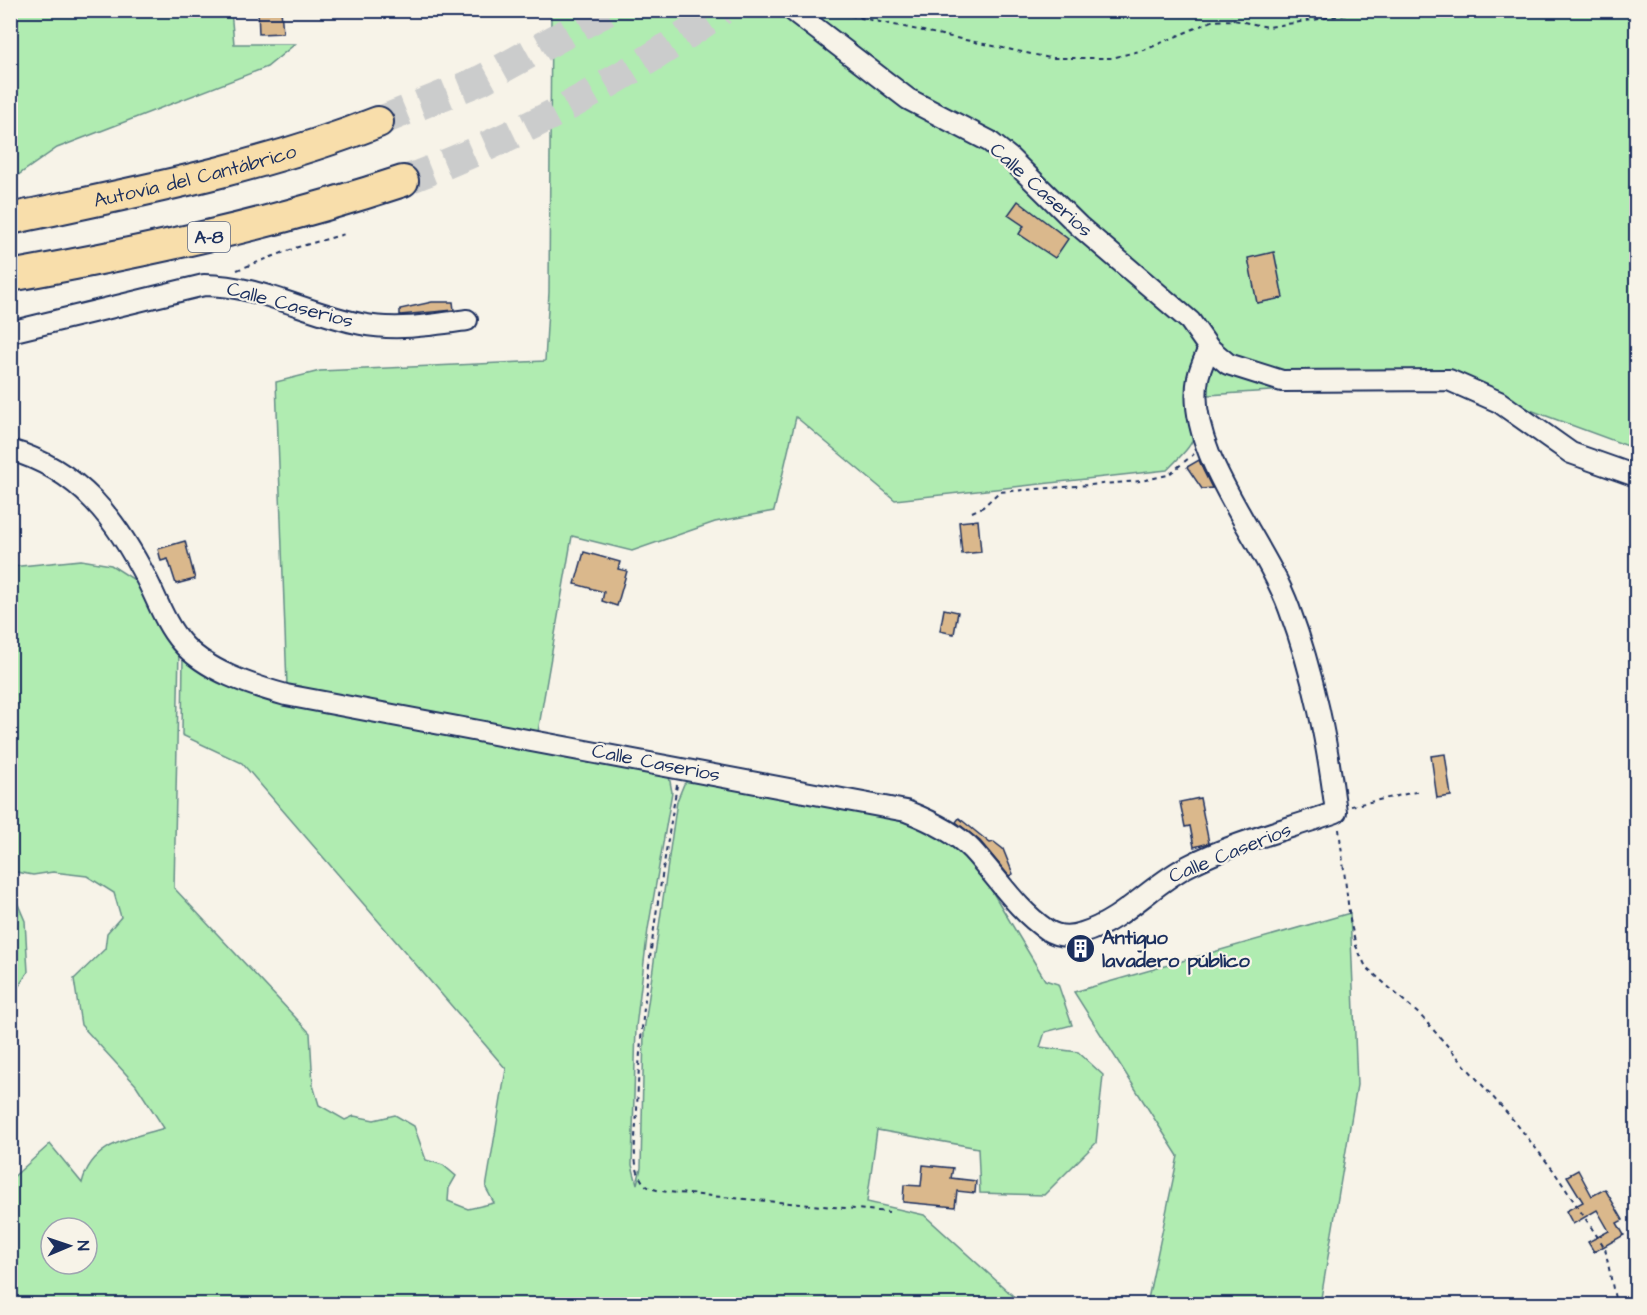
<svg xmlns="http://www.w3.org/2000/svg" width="1647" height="1315" viewBox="0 0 1647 1315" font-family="'Architects Daughter',sans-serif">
  <rect width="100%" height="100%" fill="#f7f3e8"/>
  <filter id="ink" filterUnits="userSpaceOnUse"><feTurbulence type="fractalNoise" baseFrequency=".0167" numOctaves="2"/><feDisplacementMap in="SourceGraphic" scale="12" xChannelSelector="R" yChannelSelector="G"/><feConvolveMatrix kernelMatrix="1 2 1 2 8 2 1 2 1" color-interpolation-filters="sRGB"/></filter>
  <g filter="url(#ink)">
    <path fill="#b0ecb1" stroke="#668e88" stroke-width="1.5" fill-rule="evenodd" d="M11,10L231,11L234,44H295L267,67L57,148L11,180Z
      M551,11H1636V449L1449,380L1192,396C1198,440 1198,439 1167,470L895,500L796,417L774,511L715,522L632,551L572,536L538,732L287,686L276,382L320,371L545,361L549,292Z
      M81,560L111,565L144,586L179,649L174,888L310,1033L313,1085L319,1105L345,1120L354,1116L374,1120L395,1115L414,1126L426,1160L443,1165L456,1176L449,1188L448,1201L468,1209L494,1203L486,1188L506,1069L242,763L182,735L183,655L241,686L668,771L672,792L648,929L636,1027L632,1165L637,1184L641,1168L644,1031L677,801L684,784L693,777L908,816L935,829L974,861L1045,980L1058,984L1072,1025L1045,1032L1040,1047L1078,1052L1103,1075L1096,1143L1044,1195L980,1193L978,1148L877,1130L867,1202L924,1215L1022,1304H11L10,1180L50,1144L82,1183C92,1143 129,1139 164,1128L136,1085L81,1025L74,979L105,949L107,933L121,917L114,893L87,876L53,872L33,875L11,871V567ZM51,1228H87V1264H51Z
      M11,888L25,921L28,972L11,998Z
      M1350,913L1357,1085L1320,1304H1147L1178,1156L1074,992Z"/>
    <path fill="#dab88c" stroke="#1b2f5e" stroke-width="1.5" d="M258,10H281L283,33L259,34Z
      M1018,201L1068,239L1055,258L1019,234L1024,226L1008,215Z
      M1274,252L1283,298L1257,303L1248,258Z
      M432,302H453L454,310L400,315V309Z
      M1199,460L1203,470L1212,488L1202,489L1187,467Z
      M978,520L981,552L962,554L959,522Z
      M185,541L195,579L176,584L168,559L161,561L158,549Z
      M584,552L620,562L618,569L627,571L617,606L602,601L604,592L575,584Z
      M944,609L958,612L954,634L940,631Z
      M1445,754L1451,796L1437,798L1431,756Z
      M1200,798L1209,843L1194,847L1190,826L1185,827L1180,802Z
      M959,818L990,843L994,842L1003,849L1013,874L1009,876L980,841L956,822Z
      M1086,944L1087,954L1075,955V947Z
      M923,1165L953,1168L951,1178L976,1181L975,1193L957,1191L955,1207L903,1202L904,1185L921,1186Z
      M1578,1170L1592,1196L1605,1189L1623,1220L1617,1223L1624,1235L1594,1252L1588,1242L1609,1231L1597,1210L1573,1224L1566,1211L1583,1202L1567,1176Z"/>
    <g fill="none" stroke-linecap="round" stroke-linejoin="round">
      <path stroke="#cbcccc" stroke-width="30" stroke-dasharray="30 15" stroke-linecap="butt" d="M378,122L481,80L609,10
        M403,181C517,138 623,81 722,10"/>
      <defs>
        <path id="minor" d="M792,10L908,99L989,141L1009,157L1079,226L1190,321L1209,348L1228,364L1282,381L1449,380L1499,402L1571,453L1636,476
          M10,332L204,285C258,285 309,314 361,324C396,331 432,325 467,320
          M10,450C80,470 117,520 148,582C158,602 166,625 181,642C206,671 250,685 286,695L906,811C929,820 955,832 972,850C997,877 1017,910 1047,930C1058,937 1070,937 1082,933C1123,921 1153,883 1190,865C1235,842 1288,829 1336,812C1327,741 1314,675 1289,608C1264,539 1184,451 1198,378C1200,368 1205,358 1209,348"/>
        <g id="highway">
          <path id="s1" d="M10,219C135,192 259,169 378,122"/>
          <path d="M10,276C144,252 274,224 403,181"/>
        </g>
      </defs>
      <use href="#minor" stroke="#1b2f5e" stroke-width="24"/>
      <use href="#highway" stroke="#1b2f5e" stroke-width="34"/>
      <path stroke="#1b2f5e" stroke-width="2" stroke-dasharray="4.5 4.5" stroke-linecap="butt" d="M824,10L1050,58H1112L1147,49L1212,21L1234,20L1268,27L1376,10
        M1230,10L1234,20
        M237,270L298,247L345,234
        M972,512L983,507L999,492L1141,481L1168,475L1194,454
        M677,785C659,894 640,1000 637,1111C636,1131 630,1165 643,1182C648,1190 659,1190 667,1192L889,1212
        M1351,806L1420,791
        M1339,829L1350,920L1356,946L1366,967L1421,1016L1515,1122L1553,1170L1605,1248L1616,1304"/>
      <use href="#minor" stroke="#f7f3e8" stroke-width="20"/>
      <use href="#highway" stroke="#f8deab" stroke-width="30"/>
    </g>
  </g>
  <defs>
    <symbol id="building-disc" viewBox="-11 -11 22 22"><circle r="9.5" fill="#1b2f5e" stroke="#f7f3e8"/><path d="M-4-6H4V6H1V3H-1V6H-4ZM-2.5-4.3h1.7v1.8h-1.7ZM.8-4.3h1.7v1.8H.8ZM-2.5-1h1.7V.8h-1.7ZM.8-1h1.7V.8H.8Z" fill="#fff"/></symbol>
  </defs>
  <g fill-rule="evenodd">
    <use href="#building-disc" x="1064" y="932" width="33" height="33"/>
  </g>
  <g text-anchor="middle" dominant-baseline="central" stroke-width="4.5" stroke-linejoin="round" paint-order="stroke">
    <rect fill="#f7f3e8" stroke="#5d6a87" stroke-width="1.5" x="188" y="222" width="42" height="30" rx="4.5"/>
    <g font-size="18" font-weight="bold" fill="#1b2f5e">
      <text x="209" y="237">A-8</text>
    </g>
    <g font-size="20" fill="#1b2f5e" stroke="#f7f3e8">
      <text stroke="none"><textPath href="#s1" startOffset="190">Autovía del Cantábrico</textPath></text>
      <text transform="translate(1041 190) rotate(42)">Calle Caserios</text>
      <text transform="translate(290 305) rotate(15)">Calle Caserios</text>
      <text transform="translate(656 763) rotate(11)">Calle Caserios</text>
      <text transform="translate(1230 853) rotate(-22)">Calle Caserios</text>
    </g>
    <g font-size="20" font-weight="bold" fill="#1b2f5e" stroke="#f7f3e8" text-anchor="start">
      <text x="1102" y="938">Antiguo<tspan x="1102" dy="23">lavadero público</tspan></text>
    </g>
  </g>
  <rect width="1647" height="1315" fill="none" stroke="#f7f3e8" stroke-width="36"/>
  <rect x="18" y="18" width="1611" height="1279" fill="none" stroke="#1b2f5e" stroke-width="2" filter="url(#ink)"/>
  <g transform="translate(69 1246) rotate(88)"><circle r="28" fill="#f7f3e8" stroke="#9fa5b1" stroke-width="1.5"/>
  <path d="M0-4.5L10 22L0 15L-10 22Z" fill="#1b2f5e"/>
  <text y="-9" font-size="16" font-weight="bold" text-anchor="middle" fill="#1b2f5e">N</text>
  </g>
</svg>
